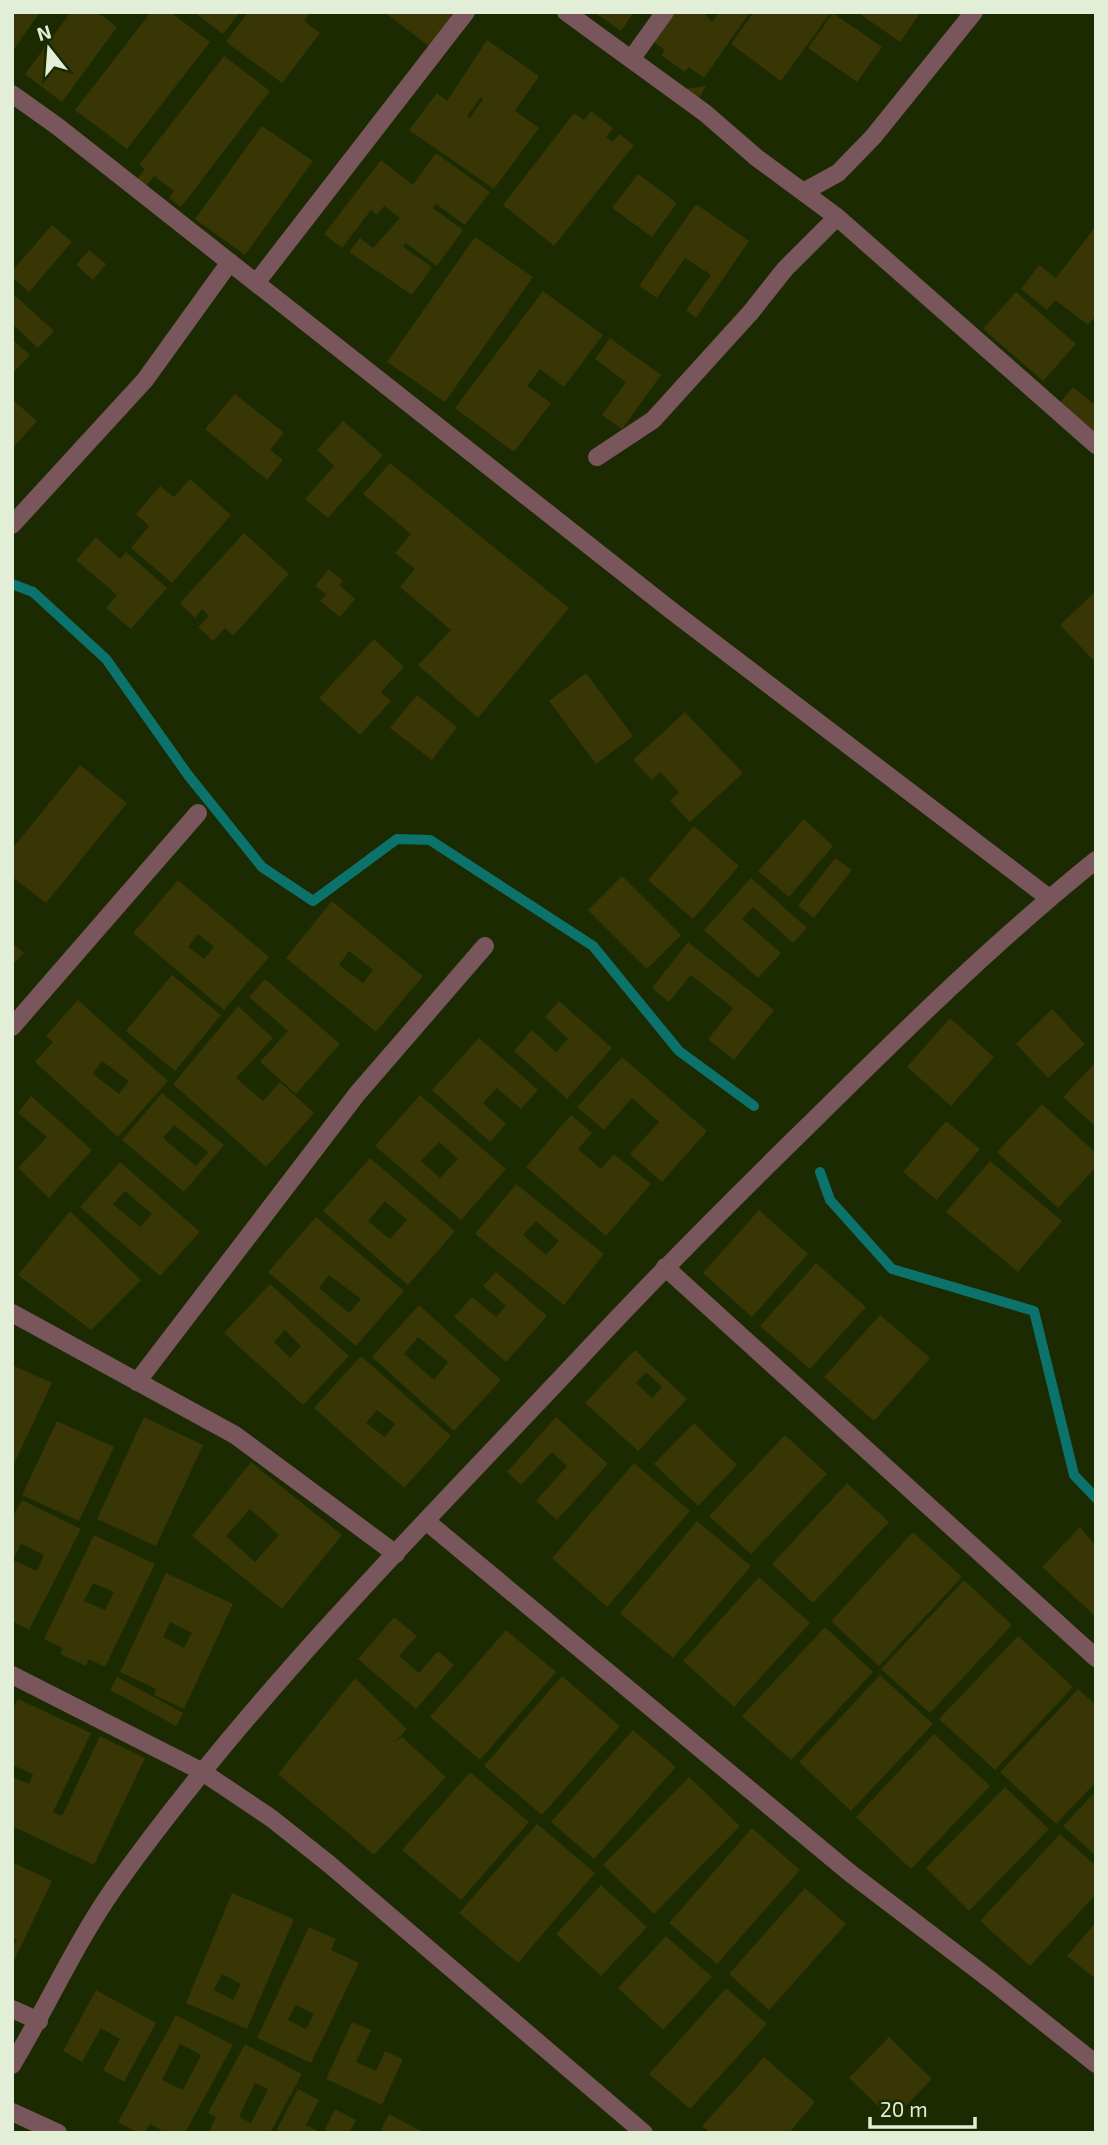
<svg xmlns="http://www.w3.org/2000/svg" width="1108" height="2145" viewBox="0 0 1108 2145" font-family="'Exo 2',sans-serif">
  <rect width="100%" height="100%" fill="#1b2a01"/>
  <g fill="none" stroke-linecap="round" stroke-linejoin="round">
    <path stroke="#0b736c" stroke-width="10" d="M12,584L33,592L106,659L188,775L262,867L313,901L397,839L430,840L593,946L679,1051L754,1106
      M820,1172L830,1200L892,1269L1034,1311L1074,1475L1096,1498"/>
  </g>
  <path fill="#383604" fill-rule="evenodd" d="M12,12H40L12,52Z
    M71,12H97L117,27L62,102L25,74Z
    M151,12H170L210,42L127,149L75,110Z
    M194,12H240L223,34Z
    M248,12H310L304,21L320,33L282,83L226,42Z
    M384,12H455L430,47Z
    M594,12H634L621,31Z
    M672,12H703L712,22L719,12H750L704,78L689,67L685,72L661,55L665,50L652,41Z
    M754,12H831L781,81L731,44Z
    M857,12H921L900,42Z
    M833,13L882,47L857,82L808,48Z
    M487,40L539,76L515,111L539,128L494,189L409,130L437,93L447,101ZM481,97L483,99L470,118L467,116Z
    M224,56L270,91L181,207L169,198L174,191L154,176L144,189L135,182L145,169L139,165Z
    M706,86L694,108L669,91Z
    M591,111L613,128L606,137L613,142L619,134L634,145L554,246L503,205L574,113L584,120Z
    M262,126L313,161L245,255L195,219Z
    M436,153L490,192L465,225L436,204L433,208L463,230L437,266L406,243L403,247L432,267L412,295L349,252L360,238L373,248L400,218L384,206L377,215L371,210L342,248L324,234L381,160L413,185Z
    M638,174L677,203L652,237L612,208Z
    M696,204L749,241L696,318L686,310L711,275L685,258L657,298L639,286Z
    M52,225L72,242L29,292L12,277V271Z
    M1096,226V315L1088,325L1055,300L1047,310L1021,289L1039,265L1056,278Z
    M475,237L533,277L445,402L387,362Z
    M89,250L106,264L93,280L76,265Z
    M543,291L603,335L564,387L540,369L527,386L551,403L514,452L455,408Z
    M1016,292L1076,344L1043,381L983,329Z
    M12,293L54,331L38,348L12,324Z
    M610,338L661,375L622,429L602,415L626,382L595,359Z
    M12,339L30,355L12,374Z
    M1073,387L1096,406V434L1060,403Z
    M235,394L284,433L270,450L283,460L267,480L205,429Z
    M12,399L37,421L12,449Z
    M343,421L383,455L328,518L305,499L334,466L317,450Z
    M390,463L569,608L478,718L418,665L451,630L400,587L415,569L395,553L411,534L363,494Z
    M190,479L231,515L172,583L131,548L149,526L136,514L160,486L174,497Z
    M244,533L289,574L233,636L225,628L213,641L198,627L209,616L202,609L195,618L180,603Z
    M96,537L120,559L126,552L167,588L131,629L106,608L117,595L76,560Z
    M329,569L343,581L339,585L355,599L340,617L320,601L326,594L315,586Z
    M1096,591V663L1060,625Z
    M374,639L404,667L381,692L391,701L360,735L319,698Z
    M586,673L633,736L596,764L549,701Z
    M417,695L457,727L432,760L390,728Z
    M685,712L743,773L690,822L670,801L679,792L660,772L652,780L633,760Z
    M80,765L127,803L46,903L12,877V849Z
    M804,819L833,846L789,897L758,871Z
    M694,826L739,866L693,919L648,880Z
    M835,858L852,870L814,918L798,906Z
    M622,876L681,935L647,969L588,910Z
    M751,878L807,928L793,943L753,907L742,919L781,953L758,978L704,930Z
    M178,880L269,957L224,1010L133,933ZM198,934L214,947L204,959L188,947Z
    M332,901L423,976L376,1032L286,958ZM349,951L373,970L363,983L339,965Z
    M688,942L774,1010L734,1060L708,1039L733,1008L691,975L669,1002L652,988Z
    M12,943L24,953L12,965Z
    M172,975L221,1015L175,1071L126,1031Z
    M265,979L340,1044L296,1094L260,1062L288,1031L249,997Z
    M78,1000L168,1081L118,1137L35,1062L53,1042L46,1036ZM102,1061L129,1081L119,1094L93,1074Z
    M559,1001L612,1048L567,1099L514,1051L532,1030L556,1052L568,1039L545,1017Z
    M238,1006L273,1038L236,1078L263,1101L280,1082L314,1113L266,1167L173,1084Z
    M1052,1009L1085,1044L1048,1078L1016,1044Z
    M950,1018L994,1057L951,1106L907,1067Z
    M479,1038L538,1090L521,1109L497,1088L483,1103L506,1124L490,1142L432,1090Z
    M622,1057L707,1131L662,1182L630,1154L659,1122L632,1098L604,1130L577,1107Z
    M1096,1062V1127L1063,1097Z
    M162,1093L224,1145L184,1192L122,1140ZM174,1125L208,1152L196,1166L163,1138Z
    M420,1095L506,1169L461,1220L375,1146ZM439,1142L458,1159L440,1178L421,1161Z
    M31,1096L92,1150L49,1198L18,1168L47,1137L18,1113Z
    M1042,1104L1096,1153V1167L1058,1208L997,1152Z
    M571,1115L592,1133L578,1149L601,1169L614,1154L651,1184L606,1236L526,1167Z
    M946,1121L980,1149L937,1200L903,1172Z
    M370,1158L455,1231L408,1285L323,1211ZM385,1201L407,1220L390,1239L368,1221Z
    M990,1161L1062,1221L1018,1272L946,1212Z
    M120,1162L200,1232L160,1276L80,1207ZM125,1191L152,1214L140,1227L113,1204Z
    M516,1184L604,1254L564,1305L475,1234ZM536,1221L559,1241L546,1255L523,1235Z
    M759,1210L808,1254L752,1317L703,1273Z
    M70,1211L141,1280L91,1330L18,1275Z
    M316,1217L404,1291L356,1346L268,1272ZM329,1275L361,1299L349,1313L319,1288Z
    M816,1263L866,1307L810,1369L760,1326Z
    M496,1272L547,1316L506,1362L454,1317L472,1297L496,1317L506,1306L483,1286Z
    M270,1284L349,1356L303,1405L224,1333ZM285,1330L301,1346L290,1358L274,1342Z
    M419,1305L501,1380L454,1431L372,1357ZM418,1337L448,1362L434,1380L404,1354Z
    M880,1315L930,1358L874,1421L824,1377Z
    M635,1350L687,1399L638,1451L585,1403ZM646,1372L662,1387L652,1398L636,1383Z
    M361,1356L451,1436L404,1488L314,1408ZM377,1410L395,1424L385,1437L366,1423Z
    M12,1365L52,1383L12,1468Z
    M144,1417L203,1445L156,1546L97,1519Z
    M556,1417L608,1464L557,1520L536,1501L567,1466L552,1452L521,1485L507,1472Z
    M57,1421L114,1447L79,1521L22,1495Z
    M694,1423L737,1465L698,1506L654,1464Z
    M785,1435L827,1474L751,1554L709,1516Z
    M251,1462L342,1535L282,1609L192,1536ZM250,1509L279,1535L255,1562L226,1536Z
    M634,1463L690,1511L607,1607L552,1558Z
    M847,1483L889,1522L813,1603L772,1564Z
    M22,1500L81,1529L29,1630L12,1621V1518ZM21,1544L44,1555L37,1571L13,1560Z
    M697,1521L751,1566L673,1658L620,1613Z
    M1080,1527L1096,1546V1617L1042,1567Z
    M913,1532L962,1577L879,1666L831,1621Z
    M94,1535L155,1564L105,1667L89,1659L86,1666L60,1654L63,1648L44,1639ZM93,1583L114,1592L105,1610L84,1601Z
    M166,1573L233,1604L184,1709L154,1695L156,1689L120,1672ZM170,1622L192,1633L184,1648L163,1637Z
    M759,1577L810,1623L734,1707L683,1661Z
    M964,1580L1012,1625L930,1713L881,1669Z
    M394,1617L417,1636L399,1656L419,1673L438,1651L454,1665L416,1709L358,1659Z
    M825,1627L873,1672L791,1760L742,1716Z
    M506,1630L556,1672L480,1760L430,1717Z
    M1018,1636L1073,1687L995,1770L939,1719Z
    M880,1675L933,1724L851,1811L799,1762Z
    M562,1676L620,1726L542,1815L484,1766Z
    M117,1677L183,1713L176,1726L110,1690Z
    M355,1678L407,1729L395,1742L402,1737L446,1777L374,1855L278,1774Z
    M1078,1689L1096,1705V1782L1056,1824L1000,1772Z
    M18,1699L91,1733L53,1812L62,1816L100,1736L145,1758L94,1865L12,1826V1777L29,1784L33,1774L12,1765V1710Z
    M633,1730L676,1767L594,1859L551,1822Z
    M934,1734L990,1786L911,1869L856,1817Z
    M470,1772L529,1822L461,1900L402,1850Z
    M689,1777L740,1826L654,1914L603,1865Z
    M1005,1787L1049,1829L969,1911L926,1868Z
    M1096,1791V1856L1063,1826Z
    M537,1824L595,1873L518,1963L459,1913Z
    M752,1828L800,1870L717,1964L669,1923Z
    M1060,1834L1096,1866V1894L1030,1966L980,1921Z
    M12,1862L52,1881L12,1965V1948L17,1940L12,1938Z
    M601,1885L647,1927L601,1976L556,1934Z
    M805,1888L846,1924L769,2010L729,1974Z
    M232,1893L294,1919L247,2029L186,2003ZM222,1974L241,1984L233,2000L214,1990Z
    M1096,1922V1979L1067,1956Z
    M309,1927L336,1939L331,1950L359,1963L311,2063L257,2038ZM296,2005L314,2014L306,2029L288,2020Z
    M666,1936L712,1977L663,2030L618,1988Z
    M726,1988L767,2024L690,2109L649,2074Z
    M96,1990L156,2023L124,2082L103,2070L120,2039L101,2028L82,2062L63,2051Z
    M176,2015L233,2045L185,2133H160L161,2130L150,2124L145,2133H138L118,2122ZM180,2044L201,2055L183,2090L162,2080Z
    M352,2022L371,2030L356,2062L376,2071L385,2051L403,2059L382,2105L326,2079Z
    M889,2037L932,2079L892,2120L849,2078Z
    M245,2044L302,2074L270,2133H208L216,2117L208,2113ZM255,2083L268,2089L251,2123L239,2117Z
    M764,2057L815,2102L789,2133H710L702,2126Z
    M298,2089L319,2100L306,2125L322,2133H275Z
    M335,2109L356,2120L349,2133H323Z
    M389,2114L425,2133H379Z"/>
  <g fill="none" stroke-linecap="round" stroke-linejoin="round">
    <path stroke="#79555c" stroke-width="18" d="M566,12L705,113L757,158L837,217L1096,445
      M632,58L665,12
      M12,94L57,126L672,611L1049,898
      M805,191L838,173L873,137L974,12
      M256,283L466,12
      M597,457L653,420L751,312L785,269L837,217
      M12,525L145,380L230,262
      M12,1027L198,813
      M665,1267L1096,1658
      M12,1313L235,1435L396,1554
      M137,1382L357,1094L485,946
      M426,1521L850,1873L992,1981L1096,2064
      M12,1675L201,1771L271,1818L329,1864L644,2133
      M12,2009L39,2021
      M12,2065C47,2007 75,1944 114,1888C250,1697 418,1530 578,1360C656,1276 737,1195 819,1115C908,1027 998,939 1096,860
      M12,2112L58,2133"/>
  </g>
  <rect width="1108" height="2145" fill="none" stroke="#e3eed6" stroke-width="28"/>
  <g transform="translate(49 49) rotate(343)" stroke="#1b2a01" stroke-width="5" paint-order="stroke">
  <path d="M0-5L12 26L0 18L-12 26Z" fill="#e3eed6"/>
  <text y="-10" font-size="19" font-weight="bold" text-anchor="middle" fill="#e3eed6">N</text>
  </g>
  <path d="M870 2117v10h105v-10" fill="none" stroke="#e3eed6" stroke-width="3.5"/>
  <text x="880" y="2117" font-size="21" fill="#e3eed6" stroke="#1b2a01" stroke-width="5" paint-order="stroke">20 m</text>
</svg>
